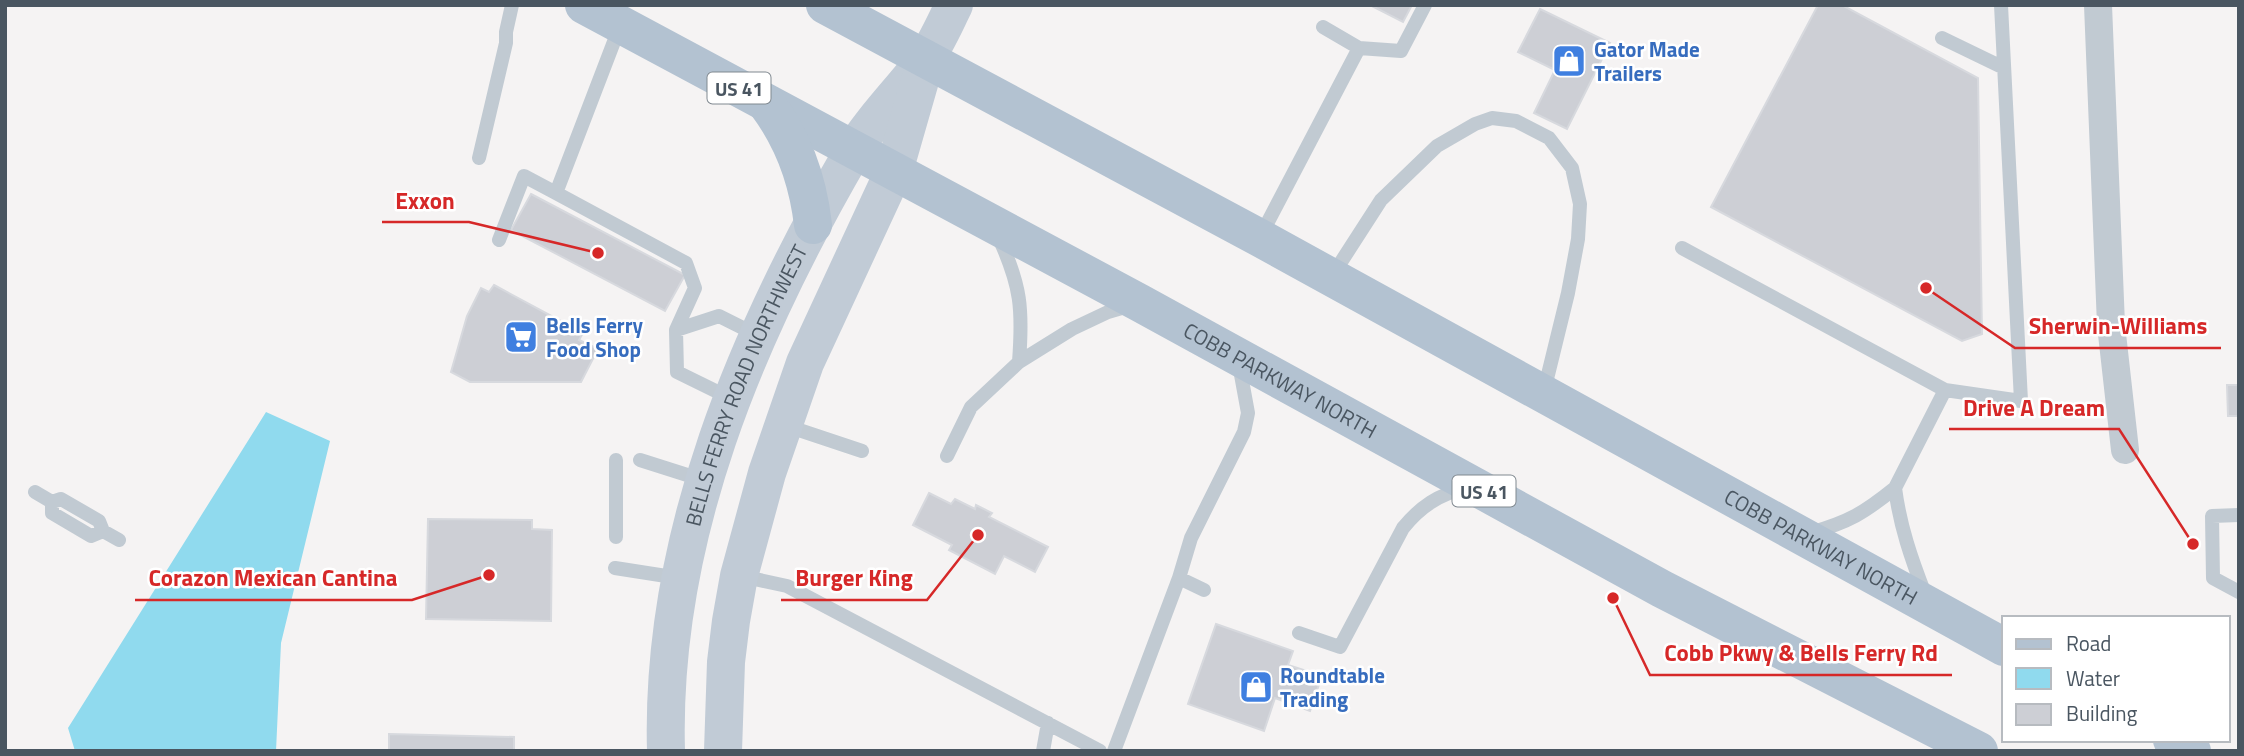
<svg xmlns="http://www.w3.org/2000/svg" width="2244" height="756" viewBox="0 0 2244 756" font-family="'Titillium Web',sans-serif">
  <rect width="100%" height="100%" fill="#f5f3f3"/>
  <path fill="#90daee" d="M266,412L330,441L281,643L276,751H75L68,728Z"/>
  <path fill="#cdcfd5" stroke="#d7d9de" stroke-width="2" d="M1370,5H1412L1403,22Z
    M1818,5H1842L1978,78L1982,334L1962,341L1711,207Z
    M1540,9L1610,43L1567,129L1534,113L1555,70L1518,52Z
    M531,194L685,275L665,311L511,230Z
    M494,285L583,333L579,340L598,349L581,382H470L451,372L467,316L481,288L489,292Z
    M2227,385H2239V416H2228Z
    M929,493L951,504L955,499L975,509L976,505L992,513L989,517L1048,547L1035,572L1004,556L995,574L949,550L952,545L913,525Z
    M428,519L532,520V529L552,530L551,621L426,619Z
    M1216,624L1293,651L1288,665L1322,676L1310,711L1275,698L1264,731L1188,704Z
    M389,734L514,737V751H389Z"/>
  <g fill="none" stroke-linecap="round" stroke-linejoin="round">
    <path stroke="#c1cad2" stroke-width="14" d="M620,26L556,193L686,263L695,288L676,330L677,372L732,399
      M1323,27L1359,48
      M1942,38L2004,68
      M479,158L506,43V32L512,5
      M1260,237L1359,48L1401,51L1425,5
      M999,238C1021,286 1023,309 1019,362
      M499,240L524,176L556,193
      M1682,248L1945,390L2021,401L2001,5
      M1332,276L1381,200L1437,146L1475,124L1492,118L1516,121L1549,138L1572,168L1580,204L1578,239L1568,293L1544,391
      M676,330L719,316L759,336
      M784,425L862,451
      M947,456L971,407L1019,362L1072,329L1108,312L1132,305
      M640,460L703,480
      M1895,488L1945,390
      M35,492L52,502L61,499L99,521L103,531L119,540
      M52,502V513L91,536L103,531
      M2239,515L2212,516L2213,578L2239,592
      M1810,533C1849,522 1864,513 1895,488C1900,526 1911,558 1925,594
      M616,537V460
      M615,568L679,578
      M741,576L787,586L1100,751
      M1179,578L1204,590
      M1299,633L1340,647L1403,528C1420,507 1439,494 1466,488
      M1043,751L1048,723
      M1114,751L1179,578L1191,538L1244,432L1248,413L1239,364"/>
    <path stroke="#c1cad2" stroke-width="28" d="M2098,5L2111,325L2125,450"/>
    <g stroke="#c1cbd6" stroke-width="38">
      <path id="s1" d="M666,751C660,537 747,334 852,153C871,121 901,91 924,61C936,44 945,23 954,5"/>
      <path d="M723,751L726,662L731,621L739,576L767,473L805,363L894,171L921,77"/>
    </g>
    <g stroke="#b3c2d1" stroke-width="38">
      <path id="s2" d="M584,5L1140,303L1662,589L1979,751"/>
      <path id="s3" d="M825,5L1260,238L2004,647"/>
      <path d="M766,103C794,140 808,180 813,225"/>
      <path d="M2172,740L2192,751"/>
    </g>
  </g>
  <defs>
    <symbol id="shop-square" viewBox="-11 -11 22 22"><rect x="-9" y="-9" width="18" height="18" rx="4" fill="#3f7fe0" stroke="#fff"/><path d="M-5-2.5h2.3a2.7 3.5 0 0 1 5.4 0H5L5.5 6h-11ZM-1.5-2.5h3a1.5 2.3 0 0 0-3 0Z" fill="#fff"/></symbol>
    <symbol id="supermarket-square" viewBox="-11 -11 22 22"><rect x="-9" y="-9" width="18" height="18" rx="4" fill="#3f7fe0" stroke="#fff"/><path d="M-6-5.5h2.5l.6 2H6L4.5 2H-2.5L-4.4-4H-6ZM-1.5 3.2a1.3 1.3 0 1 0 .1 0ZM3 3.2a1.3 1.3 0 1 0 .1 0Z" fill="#fff"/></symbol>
  </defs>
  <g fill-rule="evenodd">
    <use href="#shop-square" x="1550" y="42" width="38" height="38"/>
    <use href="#supermarket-square" x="502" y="318" width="38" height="38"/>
    <use href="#shop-square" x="1237" y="668" width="38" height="38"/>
  </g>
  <g text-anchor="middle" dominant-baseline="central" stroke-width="5" stroke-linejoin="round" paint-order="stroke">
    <g fill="#fff" stroke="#808990" stroke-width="2">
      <rect x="707.5" y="72.5" width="63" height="31" rx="5"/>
      <rect x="1452.5" y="475.5" width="63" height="31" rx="5"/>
    </g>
    <g font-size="19" font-weight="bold" fill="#4a5661">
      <text x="739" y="88">US 41</text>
      <text x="1484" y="491">US 41</text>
    </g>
    <g font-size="21" font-weight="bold" fill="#366cbe" stroke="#fff" text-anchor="start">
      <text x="1594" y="49">Gator Made<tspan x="1594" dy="24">Trailers</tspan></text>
      <text x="546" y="325">Bells Ferry<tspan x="546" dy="24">Food Shop</tspan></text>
      <text x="1280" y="675">Roundtable<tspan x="1280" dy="24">Trading</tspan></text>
    </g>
    <g font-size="21" fill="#4a5661" stroke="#fff">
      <text stroke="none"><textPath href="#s2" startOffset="791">COBB PARKWAY NORTH</textPath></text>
      <text stroke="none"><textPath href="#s1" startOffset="378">BELLS FERRY ROAD NORTHWEST</textPath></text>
      <text stroke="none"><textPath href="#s3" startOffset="1134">COBB PARKWAY NORTH</textPath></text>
    </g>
  </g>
  <path fill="none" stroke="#d62828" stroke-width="2.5" d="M598 253L469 222H382M1926 288L2015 348H2221M2193 544L2119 429H1949M489 575L412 600H135M978 535L927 600H781M1613 598L1650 675H1952"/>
  <g fill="#d62828" stroke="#fff" stroke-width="2.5">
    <circle cx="598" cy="253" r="7"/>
    <circle cx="1926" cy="288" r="7"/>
    <circle cx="2193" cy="544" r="7"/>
    <circle cx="489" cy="575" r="7"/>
    <circle cx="978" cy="535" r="7"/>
    <circle cx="1613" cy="598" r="7"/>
  </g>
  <g font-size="23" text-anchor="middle" font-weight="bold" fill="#d62828" stroke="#fff" stroke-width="5" stroke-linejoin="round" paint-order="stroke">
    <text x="425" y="209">Exxon</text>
    <text x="2118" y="334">Sherwin-Williams</text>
    <text x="2034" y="416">Drive A Dream</text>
    <text x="273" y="586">Corazon Mexican Cantina</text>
    <text x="854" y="586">Burger King</text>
    <text x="1801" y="661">Cobb Pkwy &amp; Bells Ferry Rd</text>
  </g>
  <rect width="2244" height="756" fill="none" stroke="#4a5661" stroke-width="14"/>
  <rect x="2002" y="616" width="228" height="126" fill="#ffffff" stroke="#b7bbc0" stroke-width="2"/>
  <rect x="2016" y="639" width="35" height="10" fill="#b3c2d1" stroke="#b7bbc0" stroke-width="2"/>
  <text x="2066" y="651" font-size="21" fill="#4a5661">Road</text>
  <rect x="2016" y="668" width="35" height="21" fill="#90daee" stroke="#b7bbc0" stroke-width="2"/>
  <text x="2066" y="686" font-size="21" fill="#4a5661">Water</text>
  <rect x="2016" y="704" width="35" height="21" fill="#cdcfd5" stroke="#b7bbc0" stroke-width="2"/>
  <text x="2066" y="721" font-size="21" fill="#4a5661">Building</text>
</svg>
